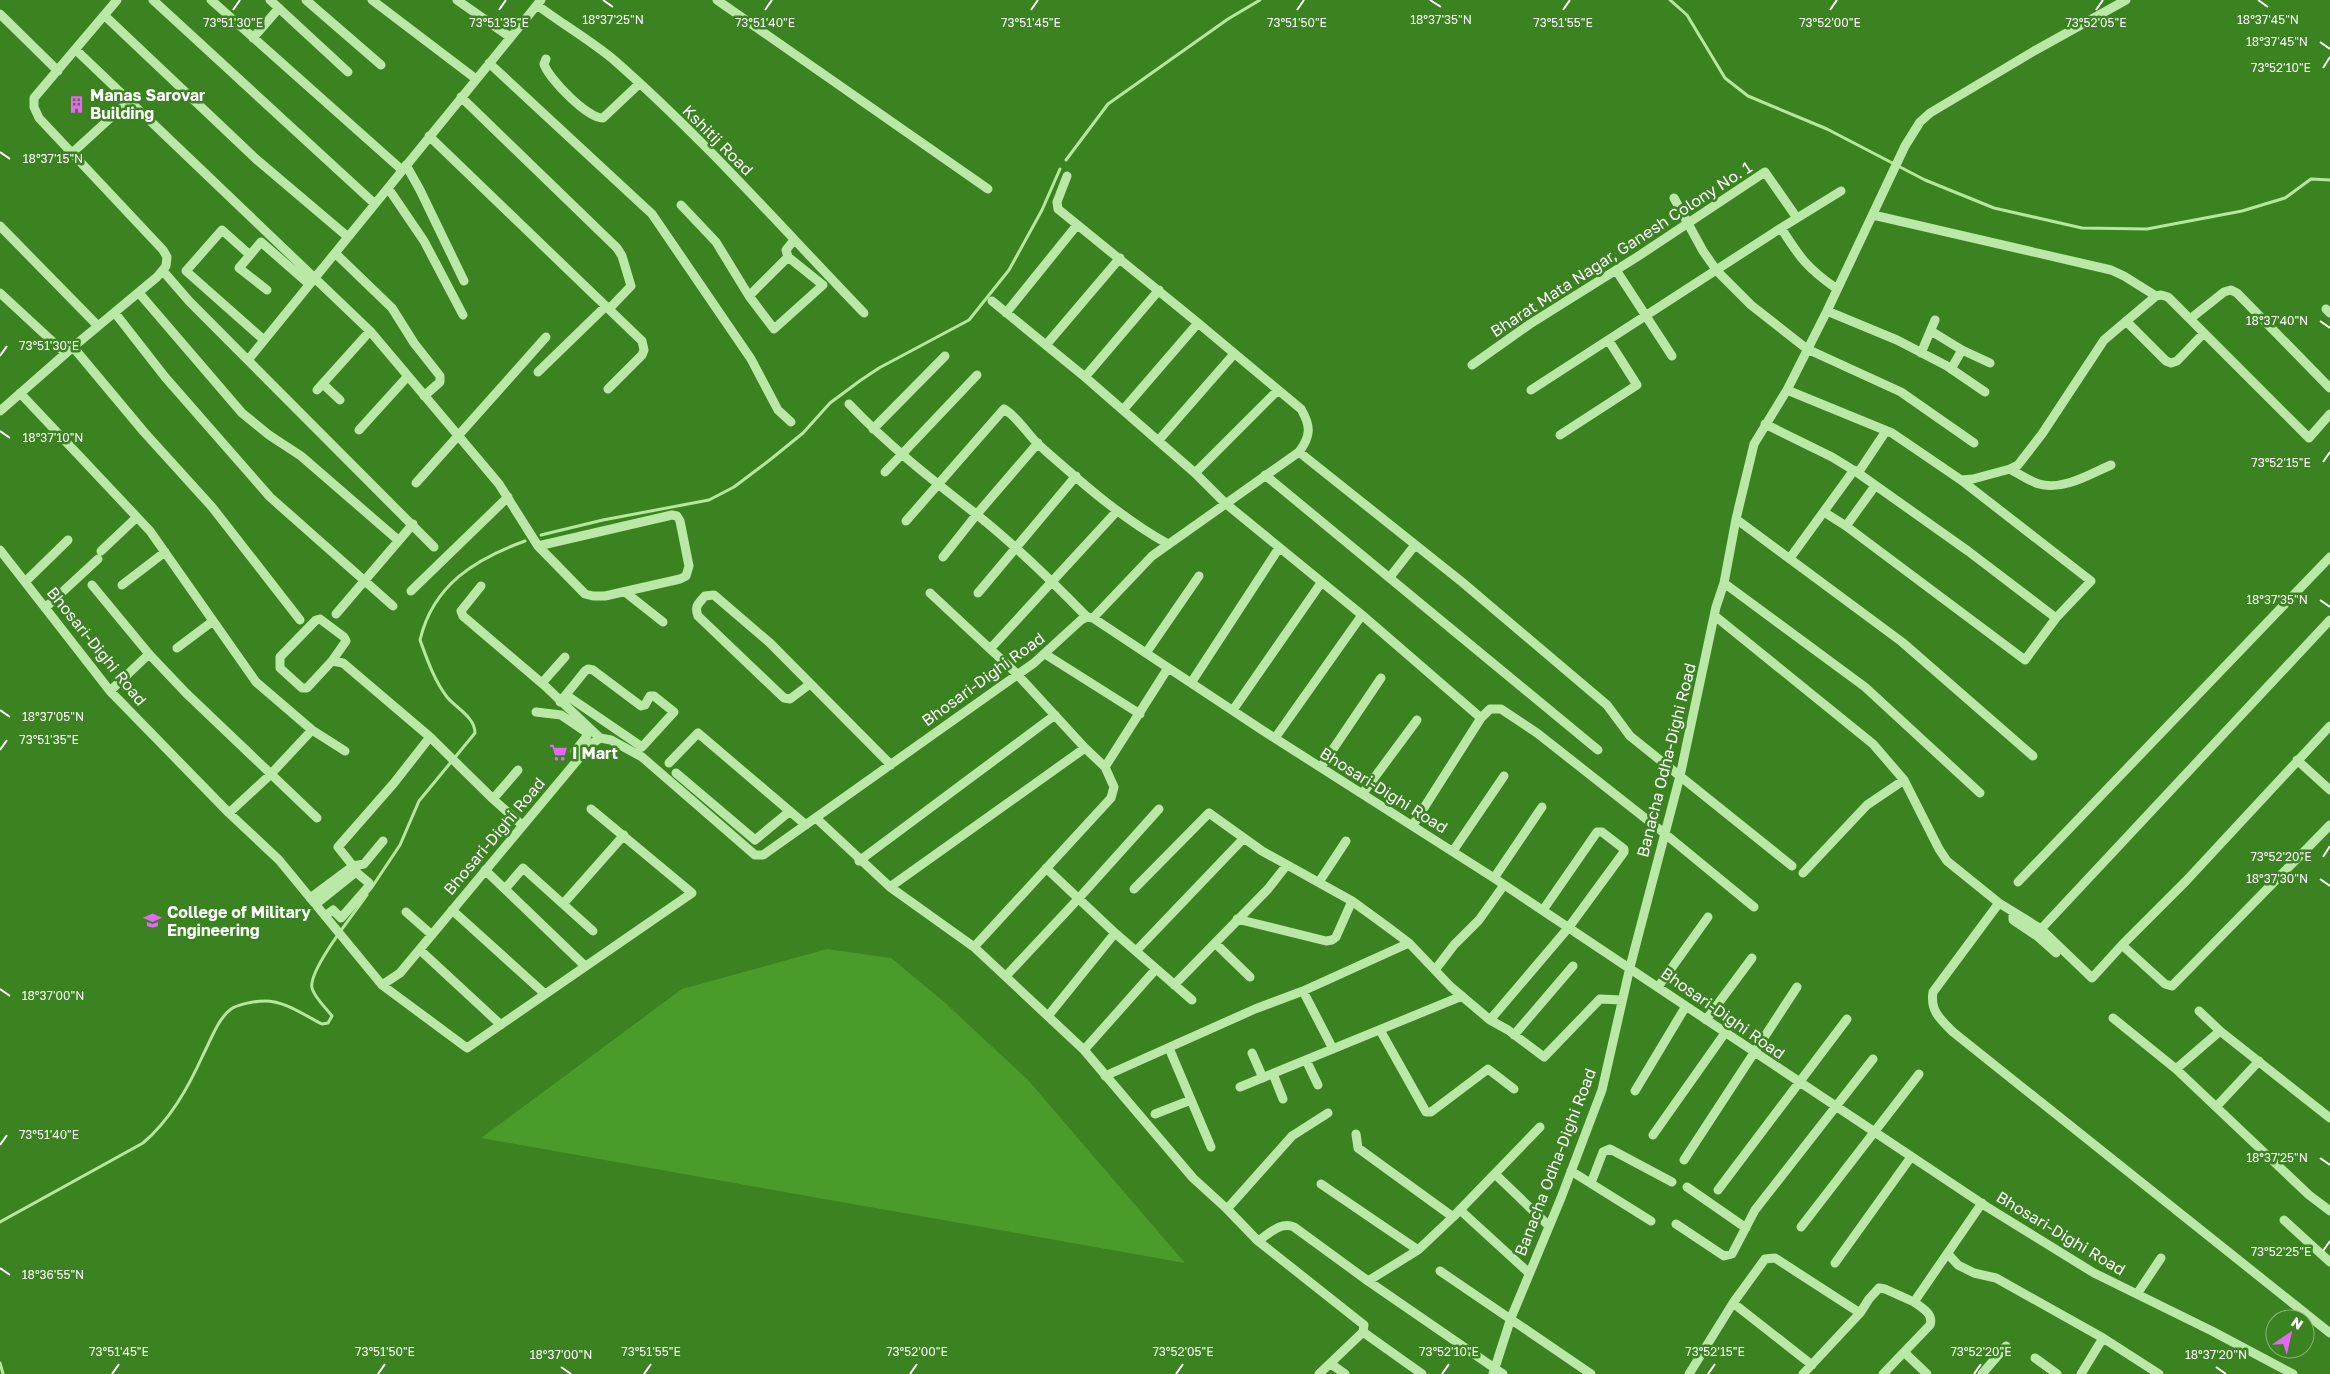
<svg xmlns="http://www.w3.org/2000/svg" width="2330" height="1374" viewBox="0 0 2330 1374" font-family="'Golos Text',sans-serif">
  <rect width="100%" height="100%" fill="#3b8220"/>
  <path fill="#4b9b2a" d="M827,949L891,958L943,1001L1028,1080L1185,1263L481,1138L682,989Z"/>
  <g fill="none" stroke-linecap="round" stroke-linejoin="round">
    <path stroke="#b3ea9a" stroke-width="3" d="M1670,0L1687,15L1725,78L1748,96L1827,129L1925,180L1994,208L2082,228L2147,229L2242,211L2285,198L2311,179L2330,180
      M1066,160L1108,104L1228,19L1260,0
      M541,535L603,520L709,500L734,487L771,459L803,433L830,403L861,380L879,368L969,320L1009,270L1042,210L1060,169
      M372,887L400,845L419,801L475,733C475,717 456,708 447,697C434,680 427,659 420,640C433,585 475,559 525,541
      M0,1222L143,1143C170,1120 188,1088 203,1055C211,1040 217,1020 231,1009C239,1004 255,1001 265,1001C285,1001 304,1015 322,1024L328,1023L332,1016C326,1008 314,997 312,988C308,970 355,912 367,895
      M0,1363L3,1374"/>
    <path stroke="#bae9a7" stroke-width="9" d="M153,0L375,204L541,0
      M211,0L402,170
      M270,0L348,72
      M306,0L381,65
      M372,0L476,79
      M457,0L510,37
      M717,0L988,189
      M537,5C562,24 590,40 614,60C703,138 782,228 864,313
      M0,14L58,71
      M104,15L256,159L348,237
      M253,38L279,8
      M76,50L370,331L499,484L538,546L585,594L593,596H605L680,579L686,576L689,566L680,521L677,516L672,515L538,546
      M546,59L544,64C548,78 588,119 603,118L639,84
      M489,63L652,214L751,359L778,410L791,422
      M461,97L617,248L622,256L631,286L609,309
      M429,136L642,341L644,350L642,355L608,389
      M72,153L129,101
      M406,165L420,190L464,281
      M1067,176L1057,202L1058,209L1198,323L1301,409C1311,426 1311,436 1299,452L1152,556L1093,618
      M388,188L424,241L463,315
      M1674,198L1703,251L1717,271L1751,305L1807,349L1901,392L1974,443
      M681,205L716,242L749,296L774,329L823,285L788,257L786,250L794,240
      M1873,215L2111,270L2124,276L2156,296
      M0,226L98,326
      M1781,228L1841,191
      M335,253L392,308L414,343L440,376V382L424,396
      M250,255L222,230L186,271L264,340
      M1616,270L1672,356
      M163,271L189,301L434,547
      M267,290L239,268L261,242L309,284
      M0,293L65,353
      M139,293L242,413L269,435L301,456L398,540
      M749,296L788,257
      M992,301L1085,377L1195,473L1225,503L1362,615L1481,718L1413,825
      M2326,309L2330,313
      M1827,311L1897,340L1947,366L1985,392
      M115,313L165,377L270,497L393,606
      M1006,313L1077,225
      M2190,319L2224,292L2231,290L2237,293L2330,388
      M2126,321L2166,361L2171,363L2177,361L2203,334
      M1931,331L1962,350L1990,363
      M1046,345L1120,258
      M73,347L144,432L212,507L300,620
      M1921,353L1935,320
      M248,360L375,204
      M1472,365L1530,324L1637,257L1765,172L1797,218
      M1951,369L1962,350
      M538,372L606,306
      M1085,377L1159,290
      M323,384L340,400
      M317,390L370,331
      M1531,390L1781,228C1800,258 1807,268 1837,289
      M20,393L150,531L256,682L312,730L345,751
      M849,404C889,446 930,478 976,514C1015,545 1052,581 1087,617
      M1123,410L1198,323
      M0,411L73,347L157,277L166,266L167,257L163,250L39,118L34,107V98L117,0
      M1765,424L1832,457L1858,473L1968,551L2056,618L2091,581L1961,480L1892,433L1787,390
      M873,429L945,356
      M359,430L408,376
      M1560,435L1637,385L1609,341
      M1158,441L1234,354
      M1299,452L1462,582L1607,705L1630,736L1792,866
      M2010,469C2019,474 2029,481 2039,484C2063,491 2090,474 2111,465
      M885,472L977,375
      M1195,473L1278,390
      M1858,473L1886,431
      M1265,475L1598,750
      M1961,480L1973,479L2010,469L2018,465L2042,434L2104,340L2156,296L2161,295L2168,297L2309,438L2330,414
      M416,483L546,337
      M1875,486L1846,526L2025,660L2056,618
      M1824,512L1846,526
      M1736,519L1902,642L2033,756
      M906,521L1004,409C1018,417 1027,434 1039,445C1080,481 1121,518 1168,544
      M0,550L110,691L229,813L279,860L382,985L467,1048L692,893L591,809
      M101,551L137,517
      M943,557L977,514L1038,443
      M1790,558L1854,470
      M1390,577L1415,545
      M25,582L68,540
      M1724,583L1865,687L1980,793
      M92,585L149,654L186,693L317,818
      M122,585L165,552
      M481,586L461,611L463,616L544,685L600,738
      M411,591L508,497
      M625,592L663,622
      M930,593L1016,673L1085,748L1105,767L1114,787L1111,798L974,947
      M978,593L1076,476
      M45,608L98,559
      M336,614L413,524
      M1715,616L1873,744L1904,780L1939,849L1947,861L1999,903
      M177,648L213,621
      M990,649L1117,511
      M1146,653L1199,576
      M1045,654L1140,714
      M332,661L346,641L344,637L320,619L316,620L280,657V668L302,688H307L332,661L343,663L430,737L493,799L522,825
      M542,683L565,657
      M1191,683L1279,548
      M810,684L790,699L784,698L698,616C694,606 699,603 705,596L714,595L770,643L891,765
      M110,691L149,654
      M560,702L585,671L588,669L593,670L641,706L645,705L650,696H654L674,712L642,747L566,695
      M1233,710L1321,583
      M536,712L561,715L586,732L587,736L575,751L579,757
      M1481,718L1490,709H1501L1537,733L1664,833L1754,907
      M2330,726L2186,881L2122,945L2165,984L2172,986L2330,825
      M1275,738L1362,615
      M2297,760L2330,790
      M669,763L698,733L806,825
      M1105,767L1168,668
      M1321,767L1381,678
      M676,773L755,840L790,811
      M1363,793L1417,720
      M493,799L518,770
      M229,813L270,775L312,730
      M816,818L890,887L1085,748
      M1453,851L1504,776
      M859,861L1055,715
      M353,866L338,847L394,783L430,737
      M1046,868L1115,933L1192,1000
      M485,870L585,966
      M1803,873L1867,805L1904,780
      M1494,878L1542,807
      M1319,882L1346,841
      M2018,882L2330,557
      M890,887L974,947L1084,1050L1193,1178L1227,1209
      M505,889L523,868L593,931
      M1134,889L1209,813L1262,851L1352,901L1389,928L1409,943L1451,987L1490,1020L1569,927L1624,852V849L1602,832H1597L1543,910
      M310,898L353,866L364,864L383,841
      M316,904L356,872L369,883V886L341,918L333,910L325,916
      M563,904L624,835
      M452,910L545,994
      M406,912L432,935
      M2013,912V920L2037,936L2056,953
      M1237,919L1326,941L1332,940L1336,937L1352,901
      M2041,929L2330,620
      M1215,943L1250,977
      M2122,945L2092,978L2041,929L1999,903L1933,992C1930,1011 1940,1019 1953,1032L2330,1333
      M420,950L501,1025
      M1136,951L1244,838
      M1435,970L1454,945L1479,920L1504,885
      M1006,976L1079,898L1159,809
      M382,985L400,973L590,745L600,738L611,740L642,757L755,855H763L1034,663L1081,620L1087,617L1093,618L1262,730L1494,878L1987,1207L2094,1273L2212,1331L2293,1374
      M1174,985L1268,889L1286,866
      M1658,987L1708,917
      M1303,991L1333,1049
      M2199,1011L2220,1031
      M1048,1016L1115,933
      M2113,1018L2176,1069L2309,1195L2330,1211
      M1490,1020L1508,1030L1544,1057L1600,999L1622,1000
      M1706,1020L1752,958
      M1380,1030L1426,1112H1431L1488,1069L1514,1089
      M1514,1035L1573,966
      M1169,1048L1211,1147
      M1084,1050L1156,969
      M1252,1053L1263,1078
      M1306,1060L1318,1085
      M2176,1069L2220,1031L2330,1118
      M1273,1074L1283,1099
      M1105,1076L1255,1009L1303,991L1409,943
      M1240,1087L1462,996
      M1635,1091L1686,1006
      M2216,1107L2259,1061
      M1328,1113L1292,1136L1227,1209L1258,1241C1270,1233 1281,1221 1294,1227L1368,1281L1503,1374
      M1155,1114L1191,1100
      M1356,1134L1358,1148L1453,1217
      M1653,1135L1725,1033
      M1684,1160L1797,987
      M1571,1171L1651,1221
      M1495,1174L1549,1226
      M1591,1183L1603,1152L1610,1149L1672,1182
      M1321,1184L1418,1250
      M1687,1187L1746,1228
      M1718,1190L1847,1019
      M1460,1210L1529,1273
      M2284,1220L2330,1262
      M1676,1224L1724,1256L1732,1254L1755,1210L1873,1059
      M1801,1227L1919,1074
      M1258,1241L1364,1325L1363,1332L1319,1374
      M1948,1254L1958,1265L1974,1273L1996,1278L2103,1338L2159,1374
      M1835,1263L1911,1157
      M1440,1271L1591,1374
      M1368,1281L1418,1250L1453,1217L1540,1127
      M2137,1294L2161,1258
      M1733,1303L1812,1365
      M1363,1332L1422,1374
      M1904,1352L1927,1374
      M2035,1358L2057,1374
      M1331,1364L1345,1374
      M1493,1374L1511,1318L1561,1198L1602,1090L1630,967L1680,776L1716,607L1724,583L1736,519L1754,444L1787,390L1827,311L1905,146L1920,122L1930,113L2034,51L2126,0
      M1689,1374L1733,1303L1765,1259L1775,1258L1860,1313
      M1803,1374L1860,1313L1869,1299L1879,1288L1885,1289L1914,1302
      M1883,1374L1930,1325C1934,1314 1922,1308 1914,1302L1982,1203
      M1982,1374L2006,1346
      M2081,1374L2103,1338"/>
  </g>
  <path fill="none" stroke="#fff" stroke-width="2" d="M603,0L613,7M1430,0L1441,7M2258,0L2268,7M233,10L240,0M499,10L506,0M765,10L772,0M1031,10L1038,0M1297,10L1304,0M1563,10L1570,0M1830,10L1837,0M2096,10L2103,0M2320,42L2330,49M2323,68L2330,57M0,152L10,159M2320,321L2330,328M0,356L7,346M0,431L10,438M2323,462L2330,452M2320,600L2330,607M0,710L10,717M0,750L7,740M2323,857L2330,846M2320,879L2330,886M0,989L10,996M0,1145L7,1135M2320,1158L2330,1165M2323,1251L2330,1241M0,1268L10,1275M561,1367L571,1374M2216,1367L2226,1374M112,1374L119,1364M378,1374L385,1364M644,1374L651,1364M910,1374L917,1364M1176,1374L1183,1364M1442,1374L1449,1364M1708,1374L1715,1364M1974,1374L1981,1364"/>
  <defs>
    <symbol id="building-bare" viewBox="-9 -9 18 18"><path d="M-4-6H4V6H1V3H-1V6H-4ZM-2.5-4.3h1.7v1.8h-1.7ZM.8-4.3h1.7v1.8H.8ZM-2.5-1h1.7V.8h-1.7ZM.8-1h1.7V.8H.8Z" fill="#e467f6" stroke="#3b8220" stroke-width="2.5" paint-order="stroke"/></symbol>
    <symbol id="supermarket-bare" viewBox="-9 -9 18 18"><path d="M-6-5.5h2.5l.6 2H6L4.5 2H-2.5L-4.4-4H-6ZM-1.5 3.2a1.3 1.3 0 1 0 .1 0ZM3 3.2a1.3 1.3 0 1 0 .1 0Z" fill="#e467f6" stroke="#3b8220" stroke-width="2.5" paint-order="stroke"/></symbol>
    <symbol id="university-bare" viewBox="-9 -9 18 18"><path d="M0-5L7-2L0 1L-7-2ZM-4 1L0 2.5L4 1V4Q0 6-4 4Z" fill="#e467f6" stroke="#3b8220" stroke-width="2.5" paint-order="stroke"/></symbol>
  </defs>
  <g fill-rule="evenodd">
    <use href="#building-bare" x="64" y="92" width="25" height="25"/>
    <use href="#supermarket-bare" x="546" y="740" width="25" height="25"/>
    <use href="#university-bare" x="140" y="908" width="25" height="25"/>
  </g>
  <g text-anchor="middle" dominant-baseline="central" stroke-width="5" stroke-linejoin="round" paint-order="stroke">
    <g font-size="16" font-weight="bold" fill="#fff" stroke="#3b8220" text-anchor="start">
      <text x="90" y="95">Manas Sarovar<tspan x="90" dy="18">Building</tspan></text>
      <text x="572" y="753">I Mart</text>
      <text x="167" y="912">College of Military<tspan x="167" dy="18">Engineering</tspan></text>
    </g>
    <g font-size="16" fill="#fff" stroke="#3b8220">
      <text transform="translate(718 140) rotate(45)">Kshitij Road</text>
      <text transform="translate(1621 249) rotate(-33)">Bharat Mata Nagar, Ganesh Colony No. 1</text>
      <text transform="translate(97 646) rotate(51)">Bhosari-Dighi Road</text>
      <text transform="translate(983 679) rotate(-36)">Bhosari-Dighi Road</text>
      <text transform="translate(1666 760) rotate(-76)">Banacha Odha-Dighi Road</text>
      <text transform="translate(1384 790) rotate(32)">Bhosari-Dighi Road</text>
      <text transform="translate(494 836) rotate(-50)">Bhosari-Dighi Road</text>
      <text transform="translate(1723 1013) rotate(35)">Bhosari-Dighi Road</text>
      <text transform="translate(1555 1162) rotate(-69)">Banacha Odha-Dighi Road</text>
      <text transform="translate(2061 1233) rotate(31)">Bhosari-Dighi Road</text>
    </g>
  </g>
  <g font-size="12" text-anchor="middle" fill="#fff" stroke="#3b8220" stroke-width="5" stroke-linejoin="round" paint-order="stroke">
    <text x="2268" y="24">18°37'45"N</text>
    <text x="613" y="24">18°37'25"N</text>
    <text x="1441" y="24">18°37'35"N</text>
    <text x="499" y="27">73°51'35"E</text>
    <text x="765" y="27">73°51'40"E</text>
    <text x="1297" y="27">73°51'50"E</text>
    <text x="1563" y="27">73°51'55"E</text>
    <text x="1830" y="27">73°52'00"E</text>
    <text x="2096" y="27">73°52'05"E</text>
    <text x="233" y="27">73°51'30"E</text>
    <text x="1031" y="27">73°51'45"E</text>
    <text x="2277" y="46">18°37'45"N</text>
    <text x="2281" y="72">73°52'10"E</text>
    <text x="53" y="163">18°37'15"N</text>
    <text x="2277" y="325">18°37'40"N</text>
    <text x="49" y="350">73°51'30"E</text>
    <text x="53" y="442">18°37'10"N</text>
    <text x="2281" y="467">73°52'15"E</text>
    <text x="2277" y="604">18°37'35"N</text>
    <text x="53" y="721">18°37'05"N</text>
    <text x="49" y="744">73°51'35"E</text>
    <text x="2281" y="861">73°52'20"E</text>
    <text x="2277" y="883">18°37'30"N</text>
    <text x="53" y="1000">18°37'00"N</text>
    <text x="49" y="1139">73°51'40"E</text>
    <text x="2277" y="1162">18°37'25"N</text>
    <text x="2281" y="1256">73°52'25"E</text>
    <text x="53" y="1279">18°36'55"N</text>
    <text x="119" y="1356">73°51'45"E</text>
    <text x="385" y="1356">73°51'50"E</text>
    <text x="651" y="1356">73°51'55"E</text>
    <text x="917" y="1356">73°52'00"E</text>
    <text x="1183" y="1356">73°52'05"E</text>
    <text x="1449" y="1356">73°52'10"E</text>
    <text x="1715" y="1356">73°52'15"E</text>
    <text x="1981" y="1356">73°52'20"E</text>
    <text x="561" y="1359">18°37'00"N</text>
    <text x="2216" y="1359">18°37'20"N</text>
  </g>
  <g transform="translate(2290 1334) rotate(34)"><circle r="24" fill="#3b8220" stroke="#89b479"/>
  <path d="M0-4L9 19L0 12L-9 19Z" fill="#e467f6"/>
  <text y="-8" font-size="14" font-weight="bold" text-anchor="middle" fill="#ffffff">N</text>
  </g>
</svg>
